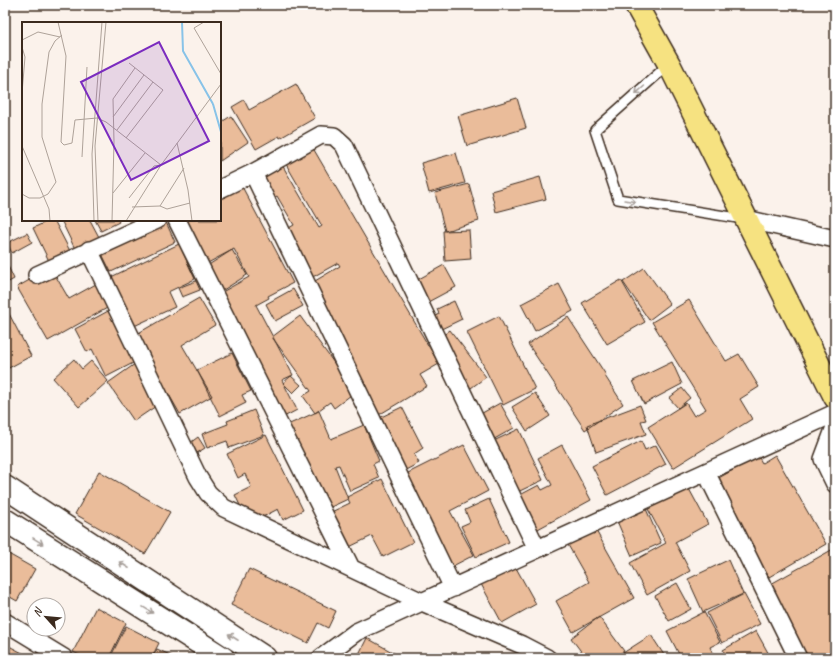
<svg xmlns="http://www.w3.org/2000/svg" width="840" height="663" viewBox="0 0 840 663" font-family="Caveat,sans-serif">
  <rect width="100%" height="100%" fill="#fbf2eb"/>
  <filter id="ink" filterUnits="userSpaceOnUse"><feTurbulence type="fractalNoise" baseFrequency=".025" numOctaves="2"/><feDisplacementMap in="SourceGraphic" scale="8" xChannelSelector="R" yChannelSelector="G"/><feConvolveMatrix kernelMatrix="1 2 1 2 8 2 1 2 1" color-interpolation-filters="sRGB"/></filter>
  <g filter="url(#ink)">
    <path fill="#eabc9a" stroke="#3b2a1e" d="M296,84L315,118L280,138L279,136L256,149L232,107L244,100L249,110Z
      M517,98L526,128L467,146L458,116Z
      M231,116L248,142L220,161V123Z
      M310,143L439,364L420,375L427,386L377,416L305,287L340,266L338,263L309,279L282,232L294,225L277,196L273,198L260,175L281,163L319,228L322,226L283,159Z
      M456,153L465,183L429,193L421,163Z
      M237,177L293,283L268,296L269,298L256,305L293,375L282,380L297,410L280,419L215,296L249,277L234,249L204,265L180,220H220V186Z
      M540,177L546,199L496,212L491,191Z
      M469,184L479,221L445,231L435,193Z
      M50,220H54L70,251L49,261L33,228Z
      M61,220H90L99,237L75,249Z
      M95,220H118L119,222L101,231Z
      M165,220L175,242L111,272L98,246Z
      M469,230L471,259L445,261L443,231Z
      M27,233L32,242L12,253L7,243Z
      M179,244L195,279L168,292L175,307L132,327L109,278Z
      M232,250L247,275L220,292L204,268Z
      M5,260L14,279L5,284Z
      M444,265L456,287L428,302L417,280Z
      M51,268L69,299L96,284L109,307L48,341L17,287Z
      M644,268L670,304L649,320L623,282Z
      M621,280L645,322L607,344L582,303Z
      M196,281L200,290L182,297L178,288Z
      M559,284L573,311L535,331L521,304Z
      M293,289L303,306L275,321L266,304Z
      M199,298L215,325L182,345L212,396L180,414L135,335Z
      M689,300L726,361L739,354L759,387L740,399L752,419L673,468L648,427L686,403L694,416L706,409L652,322Z
      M454,301L462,319L433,333L427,320L439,314L437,309Z
      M5,306L31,356L5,370Z
      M110,310L137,361L106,377L92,349L87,352L75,329Z
      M300,316L355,392L334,408L330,402L315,413L303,396L311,391L272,337Z
      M499,316L535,389L503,405L467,332Z
      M568,317L606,375L605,376L623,404L585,430L528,344Z
      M450,330L486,377L460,396L440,369L448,363L433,343Z
      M232,353L251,391L242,395L246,403L220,416L197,370Z
      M74,359L82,369L91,361L108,381L79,407L53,378Z
      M672,362L682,384L644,404L633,381Z
      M135,364L162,402L134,421L108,383Z
      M291,376L301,385L293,393L283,383Z
      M682,388L690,398L678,408L669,398Z
      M535,393L550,416L527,431L512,407Z
      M500,403L514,428L482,446L468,421Z
      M640,405L646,420L641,421L646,434L596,452L587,425Z
      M402,407L423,448L414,454L419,463L400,473L373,421Z
      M254,410L264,435L229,448L227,441L207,448L202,434L228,424L227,421Z
      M319,411L331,439L364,425L379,461L373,464L379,478L350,491L339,465L335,466L348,499L320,512L276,430Z
      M519,429L543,480L505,498L481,447Z
      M266,435L303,510L283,520L278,509L249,524L235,495L251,487L245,474L238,478L227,454Z
      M198,437L205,448L197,453L190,443Z
      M641,441L645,450L656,445L666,464L607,495L592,466Z
      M464,445L488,491L450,511L474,555L447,569L402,476Z
      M562,445L591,500L525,536L507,502L539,485L542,490L552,485L538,458Z
      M775,455L826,544L769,577L752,548L754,547L715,480L758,456L762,463Z
      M99,471L170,512L145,554L75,514Z
      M382,479L413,542L383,557L372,536L339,552L321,517L350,503L347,497Z
      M688,487L708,524L675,542L690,571L647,595L630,563L666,543L648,509Z
      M489,499L509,542L476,557L461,526L470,522L465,510Z
      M646,509L661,543L632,556L617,521Z
      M595,529L634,598L573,632L556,601L589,582L568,545Z
      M835,548V658H802L798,650L802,647L769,585Z
      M5,552L35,569L17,601L5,594Z
      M728,560L743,594L703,612L688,579Z
      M515,566L536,604L502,623L481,584Z
      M249,569L336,611L328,628L318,623L308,643L231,605Z
      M677,583L691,609L669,621L655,596Z
      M744,594L760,624L722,643L707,613Z
      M96,607L126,623L109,658H86L73,652Z
      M704,612L720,642L710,647L715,658H681L667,631Z
      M599,617L624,651L614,658H586L571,638Z
      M126,626L159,643L153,655L151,654L149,658H110Z
      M756,631L771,658H727L723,650Z
      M651,635L666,658H626L623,653Z
      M367,638L403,658H357Z
      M9,646L32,658H5V653Z
      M157,649L172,656L171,658H152Z"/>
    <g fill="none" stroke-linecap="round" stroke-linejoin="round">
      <defs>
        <path id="service" d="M669,64L595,130L618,199L744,219"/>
        <path id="minor" d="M253,173L453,588
          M220,189L253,173L321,135L334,136L344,145L537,549
          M746,219L835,239
          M177,220L351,568
          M89,250L198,477L208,493L224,508L422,602L522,645L547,658
          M37,275L157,220
          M835,427L823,459L835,484
          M706,472L798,658
          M5,622L64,658
          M321,658L356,632L835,413"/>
        <path id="secondary" d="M5,487L265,658
          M5,520L223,658"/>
        <path id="primary" d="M636,5L669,64L835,397"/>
      </defs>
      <use href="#service" stroke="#3b2a1e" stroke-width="12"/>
      <use href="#minor" stroke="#3b2a1e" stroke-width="20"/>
      <use href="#secondary" stroke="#3b2a1e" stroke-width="25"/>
      <use href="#primary" stroke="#3b2a1e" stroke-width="25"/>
      <use href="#service" stroke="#fff" stroke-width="9"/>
      <use href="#minor" stroke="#fff" stroke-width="17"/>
      <use href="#secondary" stroke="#fff" stroke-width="22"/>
      <use href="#primary" stroke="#f6e281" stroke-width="22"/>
    </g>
    <defs><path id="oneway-shaft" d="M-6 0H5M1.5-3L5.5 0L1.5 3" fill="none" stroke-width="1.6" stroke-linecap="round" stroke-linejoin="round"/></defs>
    <g stroke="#a79f9a">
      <use href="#oneway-shaft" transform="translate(640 90) rotate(138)"/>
      <use href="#oneway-shaft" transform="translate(630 201) rotate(9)"/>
      <use href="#oneway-shaft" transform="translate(38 541) rotate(32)"/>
      <use href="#oneway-shaft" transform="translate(124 565) rotate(-147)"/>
      <use href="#oneway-shaft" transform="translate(148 610) rotate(32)"/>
      <use href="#oneway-shaft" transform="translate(233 637) rotate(-147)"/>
    </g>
  </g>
  <g transform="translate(22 22)">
    <rect width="199" height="199" fill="#fbf2eb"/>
    <path fill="none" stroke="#88c3e8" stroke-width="2" d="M160,0L161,29L191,82M191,82L199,110"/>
    <path fill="none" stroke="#aea299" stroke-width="1" d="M36,0L44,34L39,120L42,123L50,121L53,98L75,96L84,100L139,143M182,0L172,6L199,52M0,18L16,10L38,15M0,25L3,35L0,71M91,95L122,53M95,108L131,60M104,116L141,68L107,41M155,121L166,168L170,199M0,124L27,187L28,199M60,135L65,45M91,171L123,131M0,172L7,176H18L26,172L34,160L20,115V82L27,30L33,19L40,13M107,176L132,144L139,143M138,184L145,187L168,181M110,185L138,184L162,146M72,199L70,132L80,0M76,199L73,124L84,0M90,199L92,120L91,77L113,46M104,199L139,143L199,62"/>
    <path fill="#7b2cbf" fill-opacity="0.15" stroke="#7b2cbf" stroke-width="2" d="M137,20L187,119L109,158L59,60Z"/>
    <rect width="199" height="199" fill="none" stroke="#3b2a1e" stroke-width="2"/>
  </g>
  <rect width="840" height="663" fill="none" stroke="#fff" stroke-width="20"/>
  <rect x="10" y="10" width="820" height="643" fill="none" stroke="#3b2a1e" stroke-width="1.5" filter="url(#ink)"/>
  <g transform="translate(46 617) rotate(297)"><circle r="19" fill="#ffffff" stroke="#b1aaa5"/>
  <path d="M0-3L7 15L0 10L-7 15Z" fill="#3b2a1e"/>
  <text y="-6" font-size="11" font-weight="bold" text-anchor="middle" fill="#3b2a1e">N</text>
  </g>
</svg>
